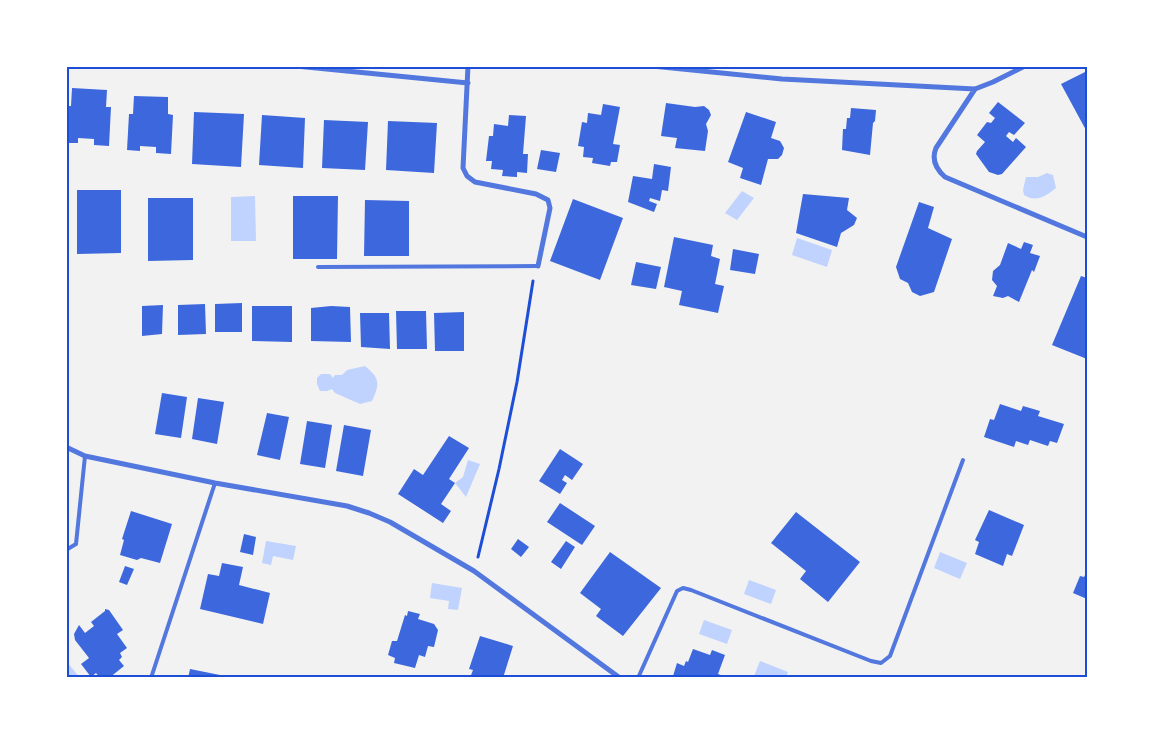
<svg xmlns="http://www.w3.org/2000/svg" width="1153" height="744" viewBox="0 0 1153 744" font-family="'Nunito Sans',sans-serif">
  <rect width="100%" height="100%" fill="#f2f2f2"/>
  <path fill="#bfd3fe" d="M1047,173L1053,175L1056,188C1046,196 1036,203 1024,195L1023,190L1026,177H1038Z
    M742,191L754,198L737,220L725,213Z
    M255,196L256,241H231V197Z
    M797,238L832,250L827,267L792,255Z
    M365,366C380,378 380,384 372,401L360,404L335,393L332,389L327,391H320L317,384V378L321,374H330L333,378L335,375H342L347,370Z
    M468,460L480,464L466,497L455,483L463,477Z
    M266,541L296,546L293,560L273,556L271,565L262,563Z
    M940,552L967,563L960,579L934,568Z
    M749,580L776,590L771,604L744,594Z
    M432,583L462,588L458,610L448,609L449,601L430,598Z
    M704,620L732,630L727,644L699,634Z
    M760,661L788,672L786,678H760L754,676Z
    M67,662L80,678H66Z"/>
  <path fill="#3d67dc" d="M1087,71V132L1061,84Z
    M72,88L107,90L106,107H111L109,146L94,145V139L78,138V143H66L67,106H71Z
    M134,96L168,97V114L173,115L171,154L156,153V147L140,146V151L127,150L129,114H133Z
    M998,102L1025,123L1014,135L1009,132L1006,136L1013,142L1016,138L1026,147L1002,174L998,175L989,172L976,154L977,151L985,142L977,135L987,122L991,123L995,118L989,113Z
    M666,103L695,107L704,106L709,110L711,115L706,124L708,131L705,151L675,148L677,138L661,136Z
    M603,104L620,107L613,144L620,145L617,162H611L610,166L592,163L593,158L583,157L584,147L578,146L582,122L587,123L588,113L601,115Z
    M851,108L876,110L875,121L873,123L870,155L842,150L843,129H846L847,118H850Z
    M194,112L244,114L241,167L192,164Z
    M746,112L776,122L771,138L780,141L784,148L782,155L778,159H768L761,185L740,178L743,168L728,162Z
    M262,115L305,118L303,168L259,165Z
    M509,115L526,116L523,154H528L527,173L517,172V177L502,176L503,170L491,169L492,161H486L489,136H493L494,124L508,126Z
    M324,120L368,122L365,170L322,168Z
    M388,121L437,123L434,173L386,170Z
    M541,150L560,153L556,172L537,169Z
    M654,164L671,167L668,191L662,190L660,201L650,198L649,201L657,204L654,212L628,202L633,176L652,179Z
    M77,190H121V253L77,254Z
    M803,194L849,198L847,210L857,218L854,225L841,233L837,247L796,233Z
    M293,196H338L337,259H293Z
    M148,198H193V260L148,261Z
    M573,199L623,218L600,280L550,261Z
    M365,200L409,201V256H364Z
    M919,202L934,207L928,228L952,239L934,292L920,296L912,292L908,283L900,279L896,267Z
    M674,237L713,245L711,256L720,259L715,284L724,286L718,313L679,305L682,291L664,287Z
    M1024,242L1033,245L1030,253L1040,256L1034,272L1032,270L1019,302L1008,296L1003,298L993,296L997,286L992,280L993,271L1000,265L1008,243L1021,249Z
    M733,249L759,254L755,274L730,270Z
    M636,262L661,267L656,289L631,285Z
    M1081,276L1087,278V359L1052,345Z
    M242,303V332H215V304Z
    M205,304L206,334L178,335V305Z
    M163,305L162,334L142,336V306Z
    M252,306H292V342L252,341Z
    M331,306L350,307L351,342L311,341V308Z
    M396,311H426L427,349H397Z
    M464,312V351H435L434,313Z
    M360,313H389L390,349L361,347Z
    M162,393L187,397L181,438L155,434Z
    M198,398L224,402L217,444L192,439Z
    M1000,404L1021,411L1023,406L1040,411L1038,416L1064,424L1057,443L1050,441L1048,446L1030,440L1028,445L1016,441L1014,447L984,437L990,419L994,420Z
    M267,413L289,417L280,460L257,455Z
    M307,421L332,425L325,468L300,464Z
    M344,425L371,430L363,476L336,471Z
    M449,436L469,448L449,479L455,483L441,504L451,511L443,523L398,494L414,469L423,475Z
    M560,449L583,464L572,480L565,475L562,480L567,483L560,494L539,481Z
    M560,503L595,526L582,545L547,522Z
    M989,510L1024,525L1012,556L1007,554L1003,566L975,554L979,542L975,540Z
    M131,511L172,524L160,563L141,558L137,560L120,555L124,540L122,539Z
    M796,512L860,562L828,602L800,579L806,571L771,543Z
    M244,534L256,537L253,555L240,552Z
    M518,539L529,547L521,557L511,549Z
    M566,541L575,547L561,569L551,562Z
    M610,552L661,588L623,636L596,616L601,609L580,593Z
    M222,563L243,567L239,585L270,593L263,624L200,609L208,574L219,576Z
    M125,566L134,569L127,585L119,582Z
    M1087,571V599L1073,593L1080,576L1084,577Z
    M105,609L109,610L123,630L117,634L127,648L120,653L122,657L119,660L124,666L109,678H100L96,673L91,677L81,664L89,658L75,640L74,634L79,625L85,633L94,626L91,622L105,611Z
    M408,611L420,614L418,619L434,624L438,630L434,647L428,646L425,657L419,655L415,668L394,663L395,658L388,655L392,641H397L405,615L407,616Z
    M480,636L513,646L503,678H470L473,670L469,669Z
    M693,649L710,655L712,650L725,655L718,674L729,678H677L673,676L677,663L684,666L686,661L688,662Z
    M190,669L230,677V678H188Z"/>
  <g fill="none" stroke-linecap="round" stroke-linejoin="round">
    <path stroke="#1d4ed8" stroke-width="3" d="M478,557L499,469L517,382L533,281"/>
    <path stroke="#5277de" stroke-width="4" d="M318,267L538,266
      M66,550L76,544L85,456
      M151,678L215,483
      M638,678L677,591L683,588L691,590L871,661L881,663L890,656L963,460"/>
    <path stroke="#5277de" stroke-width="5" d="M296,66L468,83
      M468,66L463,168L467,176L475,182L536,194L548,200L550,208L538,266
      M652,66L782,79L975,89L993,82L1025,66
      M975,89L936,148C931,160 936,169 945,177L1087,237
      M66,447L85,456L215,483L347,506L369,513L390,522L474,571L620,678"/>
  </g>
  <rect width="1153" height="744" fill="none" stroke="#ffffff" stroke-width="135"/>
  <rect x="68" y="68" width="1018" height="608" fill="none" stroke="#1d4ed8" stroke-width="2"/>
</svg>
